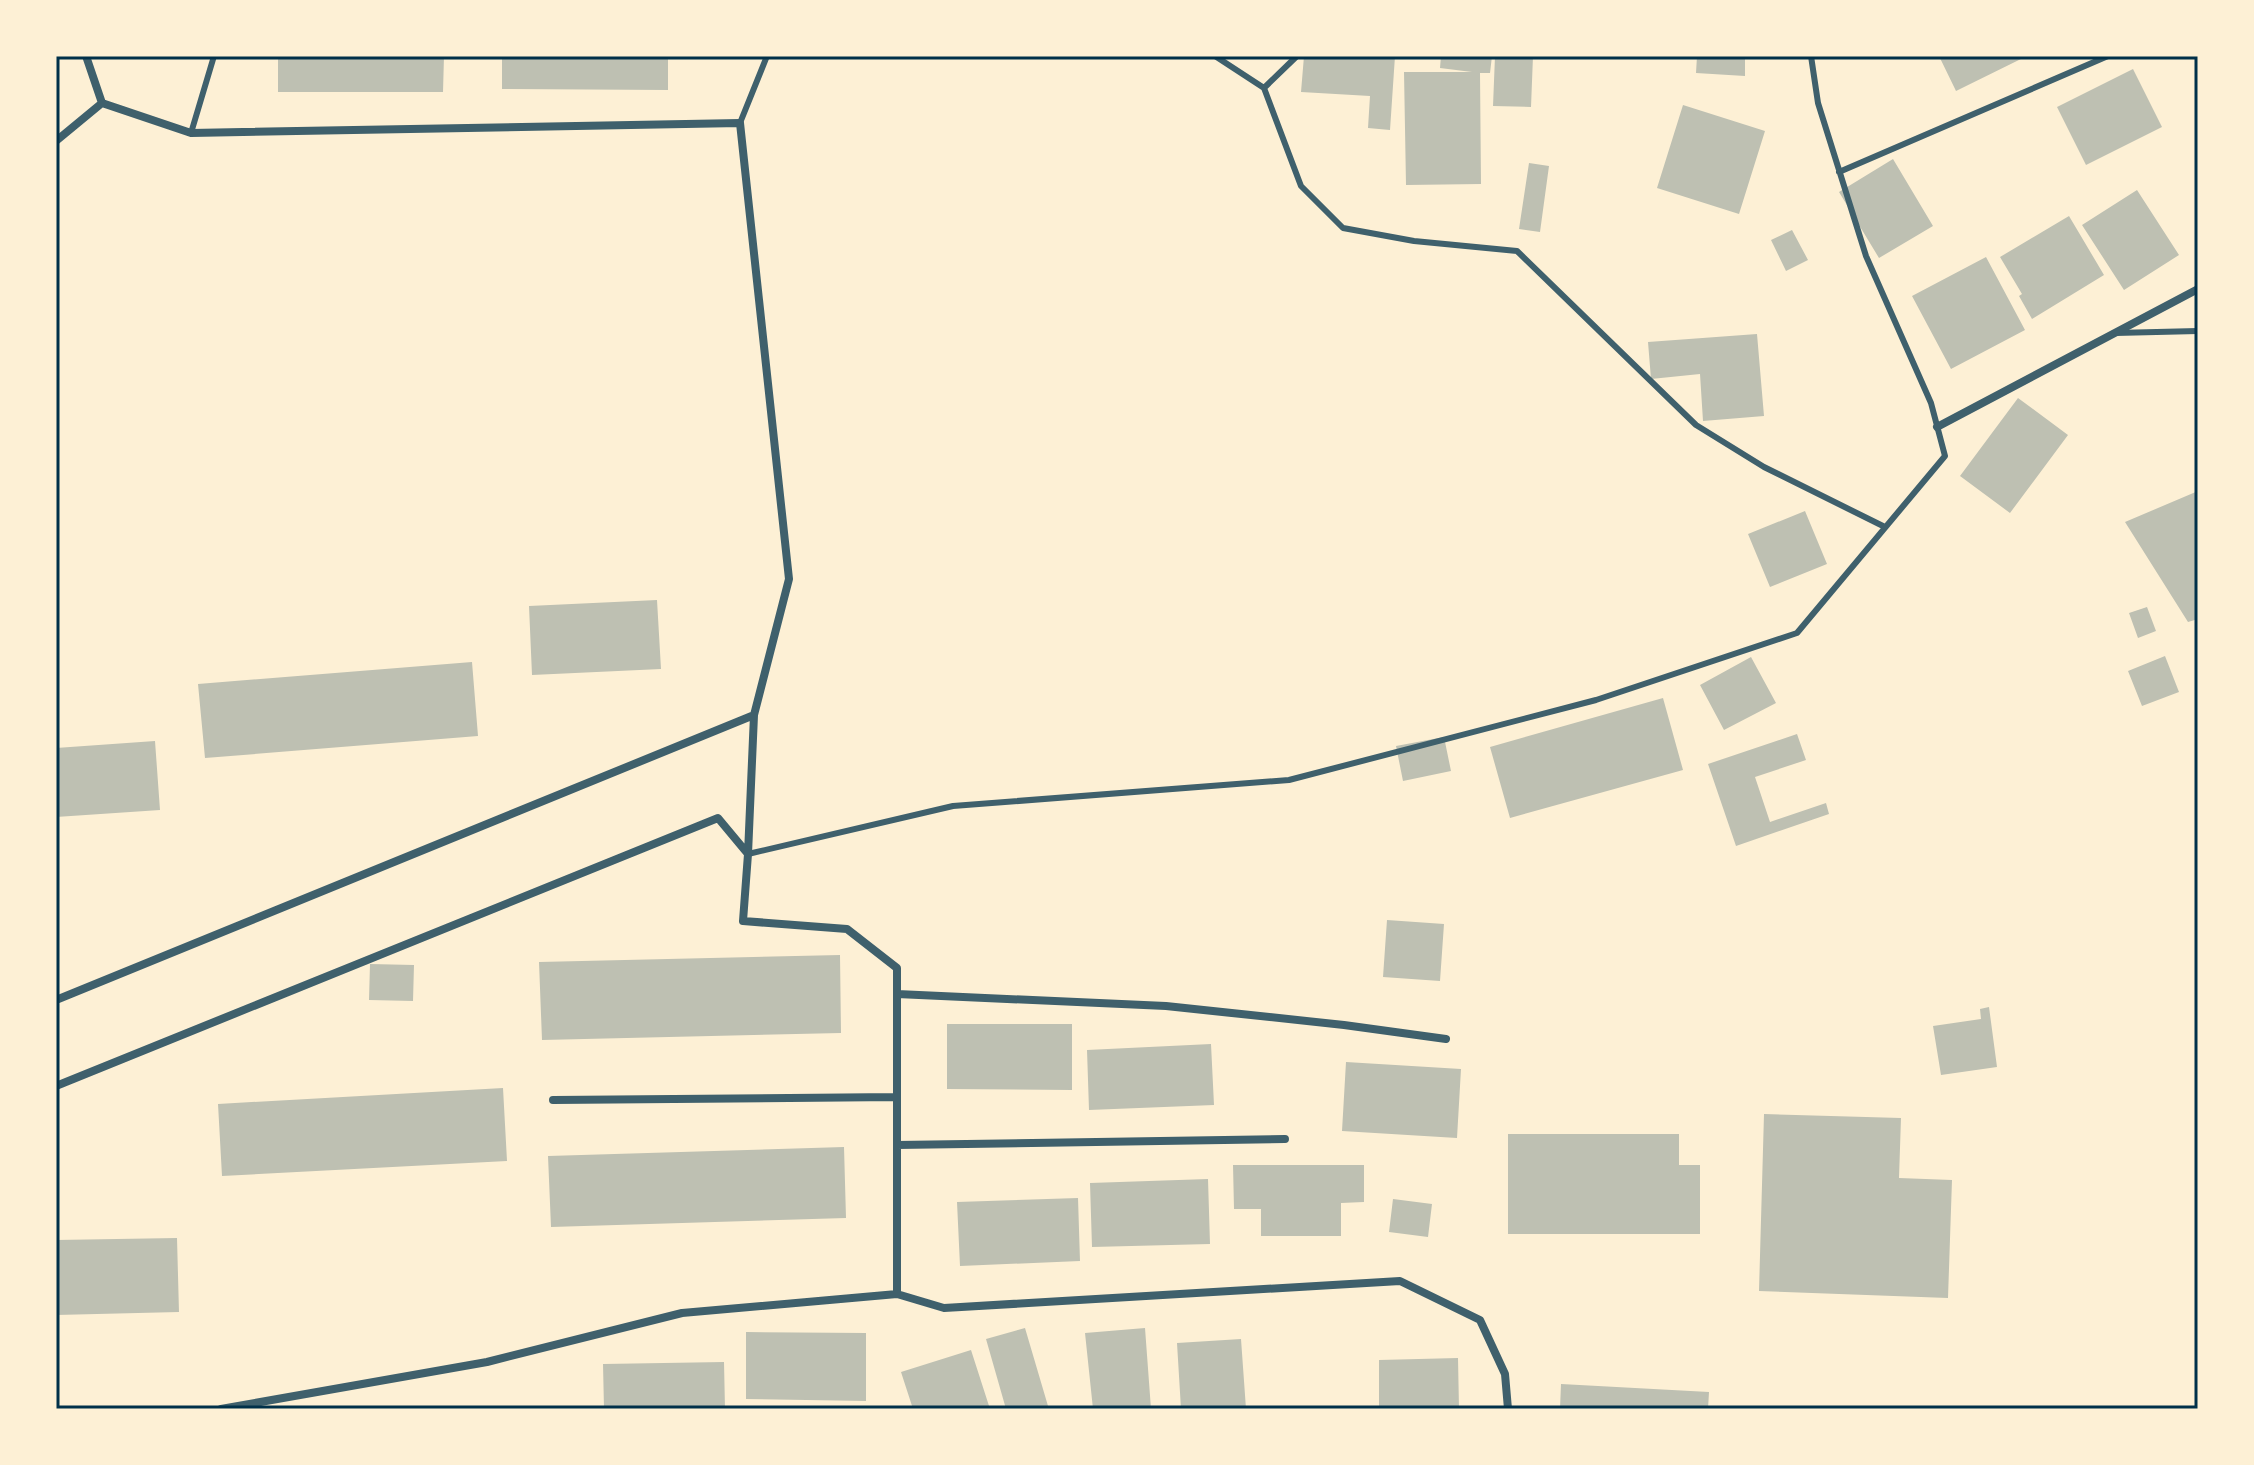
<svg xmlns="http://www.w3.org/2000/svg" width="2254" height="1465" viewBox="0 0 2254 1465" font-family="Overpass,sans-serif">
  <rect width="100%" height="100%" fill="#fdf0d5"/>
  <path fill="#bec0b2" d="M278,56H444L443,92H278Z
    M502,56H668V90L502,89Z
    M1304,56H1395L1390,130L1368,128L1370,96L1301,92Z
    M1441,56H1492L1490,73H1480L1481,184L1406,185L1404,72H1472L1440,68Z
    M1495,56H1533L1531,107L1493,106Z
    M1697,56H1745V76L1696,73Z
    M1939,56H2027L1956,91Z
    M2133,69L2162,127L2086,165L2057,107Z
    M1683,105L1765,131L1739,214L1657,188Z
    M1893,159L1933,226L1879,258L1839,192Z
    M1529,163L1549,166L1540,232L1519,229Z
    M2137,190L2179,255L2124,290L2082,225Z
    M2069,216L2104,275L2032,319L2019,296L2022,294L2000,257Z
    M1792,230L1808,260L1786,271L1771,240Z
    M1986,257L2025,330L1951,369L1912,296Z
    M1757,334L1764,416L1703,421L1700,374L1651,379L1648,342Z
    M2018,398L2068,435L2010,513L1960,476Z
    M2198,491V619L2188,622L2125,522Z
    M1805,511L1827,564L1770,587L1748,534Z
    M657,600L661,669L532,675L529,606Z
    M2147,607L2156,631L2138,638L2129,613Z
    M2165,656L2179,692L2142,706L2128,671Z
    M1751,657L1776,703L1724,730L1700,685Z
    M472,662L478,736L205,758L198,684Z
    M1663,698L1683,770L1510,818L1490,747Z
    M1797,734L1806,760L1755,777L1770,822L1826,803L1829,814L1736,846L1708,764Z
    M1444,737L1451,771L1403,781L1396,746Z
    M155,741L160,810L56,817V748Z
    M1387,920L1444,924L1440,981L1383,977Z
    M840,955L841,1033L542,1040L539,962Z
    M370,964L414,965L413,1001L369,1000Z
    M1989,1007L1997,1067L1941,1075L1933,1026L1981,1019L1980,1009Z
    M947,1024H1072V1090L947,1089Z
    M1211,1044L1214,1105L1089,1110L1087,1050Z
    M1346,1062L1461,1069L1457,1138L1342,1131Z
    M503,1088L507,1161L222,1176L218,1104Z
    M1764,1114L1901,1118L1899,1178L1952,1180L1948,1298L1759,1291Z
    M1508,1134H1679V1165H1700V1234H1508Z
    M844,1147L846,1218L551,1227L548,1156Z
    M1233,1165H1364V1202L1341,1203V1236H1261V1209H1234Z
    M1208,1179L1210,1244L1092,1247L1090,1183Z
    M1078,1198L1080,1261L960,1266L957,1202Z
    M1393,1199L1432,1204L1428,1237L1389,1232Z
    M177,1238L179,1312L56,1315V1240Z
    M1025,1328L1048,1406L1035,1409H1006L986,1339Z
    M1145,1328L1151,1409H1093L1085,1333Z
    M746,1332L866,1333V1401L746,1399Z
    M1241,1339L1246,1409H1181L1177,1343Z
    M971,1350L990,1409H913L901,1372Z
    M1458,1358L1459,1409H1379V1360Z
    M724,1362L725,1409H604L603,1364Z
    M1561,1384L1709,1392L1708,1409H1560Z"/>
  <g fill="none" stroke-linecap="round" stroke-linejoin="round">
    <path stroke="#3f606c" stroke-width="6" d="M1215,56L1264,88L1297,56
      M1264,88L1301,186L1343,228L1414,241L1517,251L1696,425L1764,467L1885,527
      M740,123L767,56
      M191,133L214,56
      M1839,172L2108,56
      M2115,333L2198,331
      M748,854L953,806L1289,780L1596,700L1797,633L1945,456L1931,403L1866,256L1818,103L1811,56"/>
    <path stroke="#3f606c" stroke-width="8" d="M56,141L102,103
      M1937,427L2198,289
      M748,854L754,715
      M897,994L1166,1006L1344,1025L1446,1039
      M56,1000L754,715L789,579L740,123L191,133L102,103L86,56
      M56,1086L718,818L748,854L743,921L847,929L897,968V1294L682,1313L487,1362L221,1409
      M553,1100L897,1097
      M897,1145L1285,1139
      M897,1294L944,1308L1400,1281L1480,1320L1505,1374L1508,1409"/>
  </g>
  <rect width="2254" height="1465" fill="none" stroke="#fdf0d5" stroke-width="116"/>
  <rect x="58" y="58" width="2138" height="1349" fill="none" stroke="#003049" stroke-width="3"/>
</svg>
